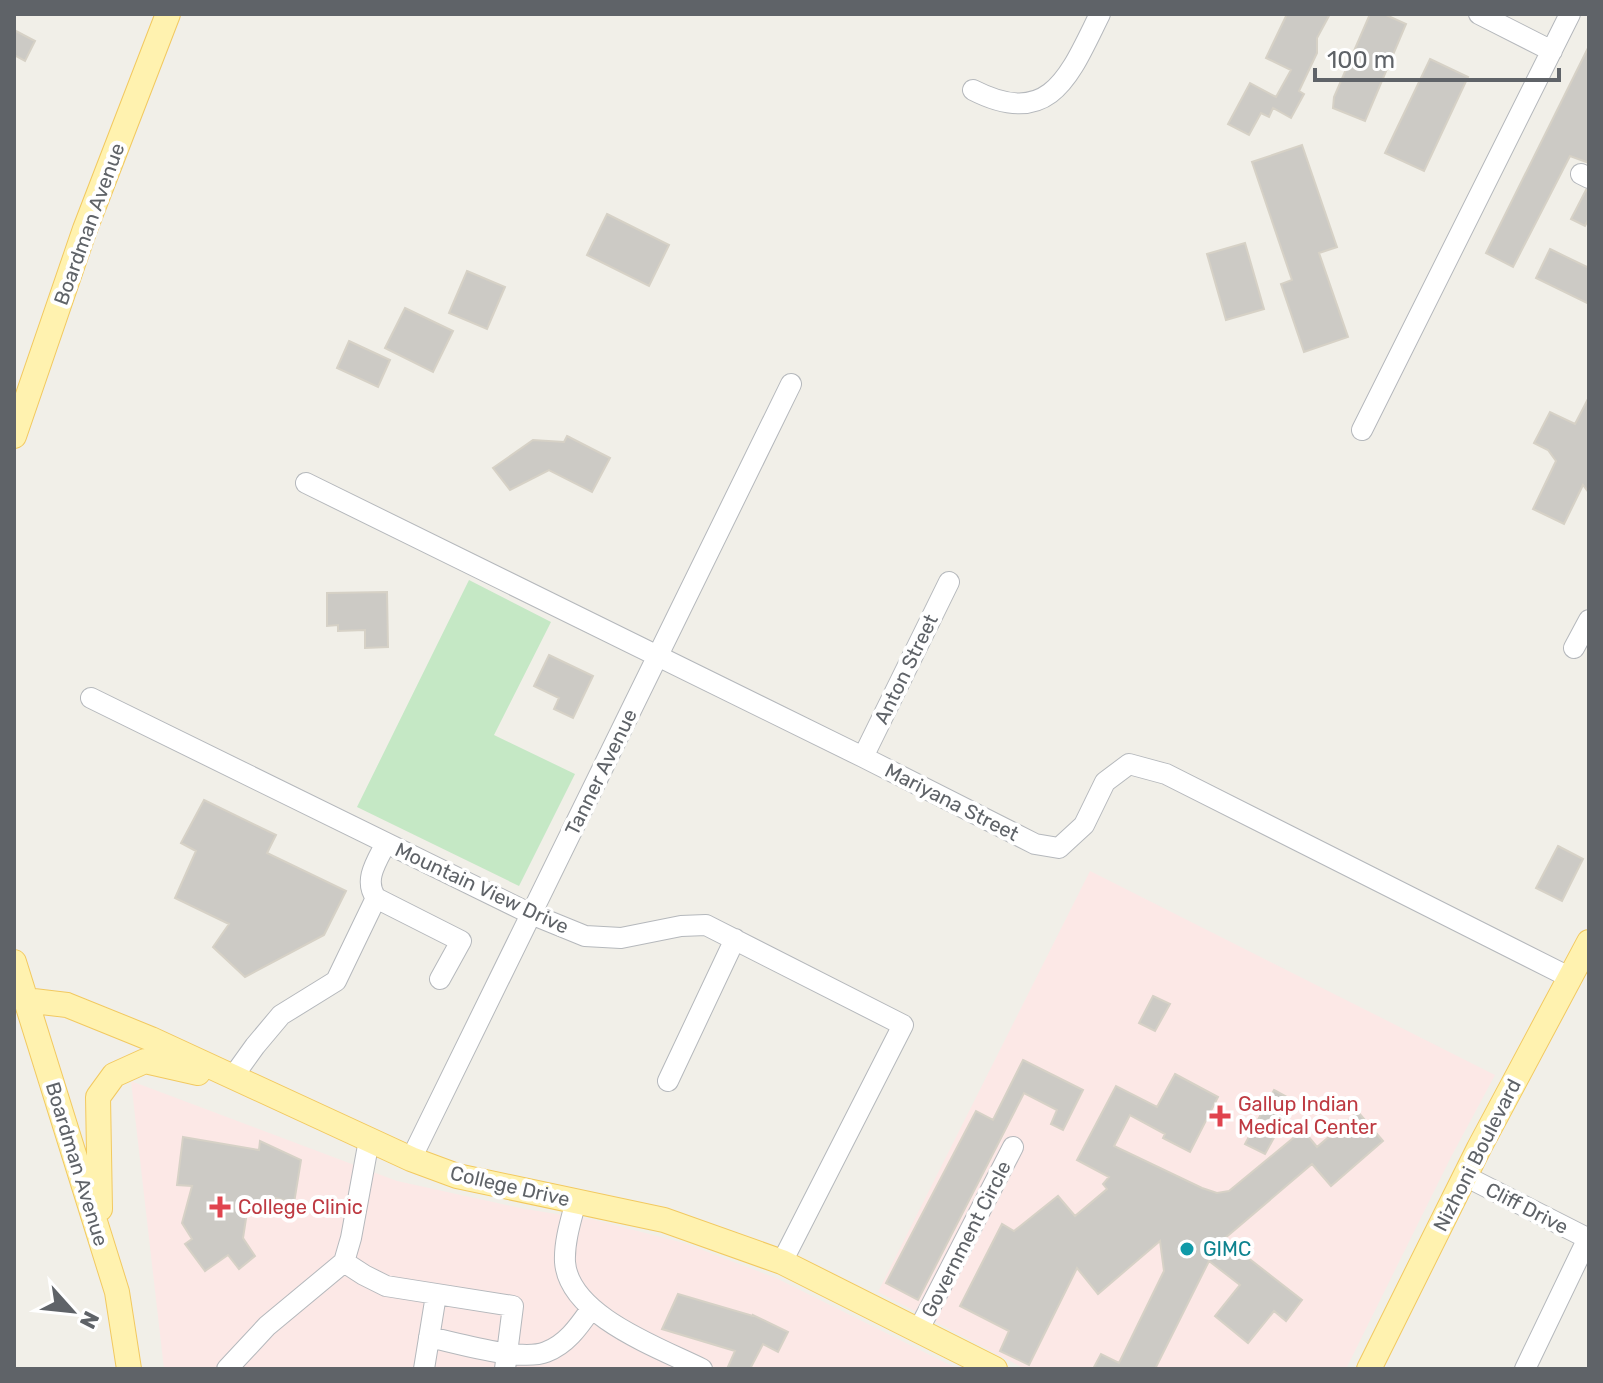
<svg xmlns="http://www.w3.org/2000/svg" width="1603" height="1383" viewBox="0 0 1603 1383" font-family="Rubik,sans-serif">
  <rect width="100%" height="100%" fill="#f1efe8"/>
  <path fill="#fce8e6" d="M1090,871L1495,1075L1451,1157L1346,1369H1025L878,1292Z
    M131,1081L397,1181L525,1209L595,1220L684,1243L776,1278L958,1369H164Z"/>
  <path fill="#c5e8c5" d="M469,580L551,622L494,735L575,774L519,886L357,807Z"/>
  <path fill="#cccac5" stroke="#d6d1c6" stroke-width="2" d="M1287,14H1330L1317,38V53L1299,91L1304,94L1291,118L1273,108L1269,117L1261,113L1249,135L1228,124L1250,83L1276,97L1291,70L1266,58Z
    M1370,14H1384L1406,24L1365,121L1333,108L1334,97Z
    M14,30L35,41L25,61L14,55Z
    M1589,46V163L1570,156L1513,267L1486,253Z
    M1430,59L1468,77L1424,171L1385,153Z
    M1302,145L1337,247L1319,253L1348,337L1304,352L1281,284L1292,280L1252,162Z
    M1586,190L1589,191V218L1585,226L1571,219Z
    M607,214L669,245L649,286L587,255Z
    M1245,243L1264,309L1226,320L1207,254Z
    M1550,249L1589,268V304L1536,278Z
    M467,271L505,287L487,329L449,313Z
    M405,308L453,331L433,372L385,348Z
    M349,341L390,360L378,387L337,368Z
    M1589,397V493L1583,485L1564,524L1533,509L1556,461L1548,450L1534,443L1550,412L1575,424Z
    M567,436L610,458L592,492L549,470L510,490L493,468L533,440L564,442Z
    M387,592L388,647L365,648V630L338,631V625L327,626V593Z
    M549,655L593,676L573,718L554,709L559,698L534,686Z
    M204,800L276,835L267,853L346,891L324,935L245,977L213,947L229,924L175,898L196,851L181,843Z
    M1558,846L1583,859L1562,901L1536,888Z
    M1153,996L1170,1004L1155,1031L1139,1023Z
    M1023,1060L1083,1090L1063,1130L1051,1124L1057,1110L1024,1093L918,1300L886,1283L976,1111L993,1120Z
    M1175,1074L1218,1097L1190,1152L1163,1138L1165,1134L1130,1115L1114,1146L1202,1188L1217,1193L1229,1191L1303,1130L1317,1147L1358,1112L1383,1141L1331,1186L1312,1164L1224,1239L1302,1300L1286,1321L1274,1311L1248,1343L1215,1316L1240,1285L1209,1261L1155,1369H1093L1101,1354L1119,1363L1164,1271L1160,1241L1098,1294L1077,1268L1029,1365L1000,1351L1009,1331L960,1306L1002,1224L1014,1231L1058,1196L1075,1216L1107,1189L1103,1184L1109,1177L1077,1160L1116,1086L1157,1107Z
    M1274,1090L1294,1101L1265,1154L1245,1144Z
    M183,1137L259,1150L260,1141L301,1160L294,1203L268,1196L247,1212L243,1238L255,1256L239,1269L228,1255L205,1271L185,1244L192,1239L182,1223L192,1186L177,1185Z
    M678,1294L753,1316V1315L788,1332L778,1352L763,1344L750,1369H727L735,1351L662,1329Z"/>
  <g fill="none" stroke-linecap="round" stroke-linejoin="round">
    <defs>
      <path id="minor" d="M1479,14L1552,51
        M973,90C1051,130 1070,74 1100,14
        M1581,174L1589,178
        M1362,430L1570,14
        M306,483L863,757L1035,844L1059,848L1084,825L1105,782L1129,764L1166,774L1571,978
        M1574,648L1589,620
        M91,698L531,914L585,936L621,938L681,926L706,925L903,1025L782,1262
        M863,757L949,582
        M386,843C377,861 363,880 376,898L461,941L440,979
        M232,1078L255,1046L281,1015L336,981L376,898
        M668,1081L735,939
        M411,1159L791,384
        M1465,1176L1589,1239
        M576,1201C571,1220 564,1242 565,1262C569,1316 660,1348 702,1369
        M344,1262L364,1275L386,1286L513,1306L505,1369
        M918,1331L1013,1147
        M429,1337C457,1343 521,1362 546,1352C567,1344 579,1326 591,1309
        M227,1369L267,1326L344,1262L351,1238L369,1140
        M424,1369L436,1295
        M1525,1369L1588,1238"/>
      <path id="major" d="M14,436L85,229L168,14
        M14,962L117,1292L129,1369
        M25,1000L67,1005L151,1039L411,1159L457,1176L664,1220L782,1262L995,1369
        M100,1209L98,1097L114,1075L145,1061L198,1073
        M1369,1369L1479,1148L1589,942"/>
    </defs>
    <use href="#minor" stroke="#b5b8bc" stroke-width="22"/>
    <use href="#major" stroke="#f2c960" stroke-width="26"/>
    <use href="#minor" stroke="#fff" stroke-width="20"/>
    <use href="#major" stroke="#fff2af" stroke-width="24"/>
  </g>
  <g fill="#e0444e" stroke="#fff" stroke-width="3">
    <path d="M1216 1104h8v8h8v8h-8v8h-8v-8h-8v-8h8z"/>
    <path d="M216 1195h8v8h8v8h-8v8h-8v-8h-8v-8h8z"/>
  </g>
  <circle fill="#0f9aa8" stroke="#fff" stroke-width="3" cx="1187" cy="1249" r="8"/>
  <g text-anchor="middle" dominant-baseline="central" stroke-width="8" stroke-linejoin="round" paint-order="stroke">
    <g font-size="20" fill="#5f6368" stroke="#fff">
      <text transform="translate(89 224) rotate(-70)">Boardman Avenue</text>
      <text transform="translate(906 669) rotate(-64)">Anton Street</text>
      <text transform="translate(601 772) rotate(-64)">Tanner Avenue</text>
      <text transform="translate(952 802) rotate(27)">Mariyana Street</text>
      <text transform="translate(482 888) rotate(25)">Mountain View Drive</text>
      <text transform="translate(1477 1155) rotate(-63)">Nizhoni Boulevard</text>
      <text transform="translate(77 1164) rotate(73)">Boardman Avenue</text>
      <text transform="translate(510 1186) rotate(13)">College Drive</text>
      <text transform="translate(1527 1208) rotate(27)">Cliff Drive</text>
      <text transform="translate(966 1239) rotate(-63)">Government Circle</text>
    </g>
    <g font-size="20" fill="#be3a42" stroke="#fff" text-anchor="start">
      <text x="1238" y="1104">Gallup Indian<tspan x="1238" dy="23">Medical Center</tspan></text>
      <text x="238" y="1207">College Clinic</text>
    </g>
    <g font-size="20" fill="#0d838f" stroke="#fff" text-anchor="start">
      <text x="1203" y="1249">GIMC</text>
    </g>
  </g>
  <rect width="1603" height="1383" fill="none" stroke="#5f6368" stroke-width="32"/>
  <g transform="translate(72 1311) rotate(117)" stroke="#ffffff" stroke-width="6" paint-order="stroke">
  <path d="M0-6L14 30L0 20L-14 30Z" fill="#5f6368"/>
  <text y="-12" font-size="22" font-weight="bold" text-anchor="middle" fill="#5f6368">N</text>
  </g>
  <path d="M1315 68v12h244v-12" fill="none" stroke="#5f6368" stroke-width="4"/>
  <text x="1327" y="68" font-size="24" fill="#5f6368" stroke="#ffffff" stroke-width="6" paint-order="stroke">100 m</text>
</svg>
